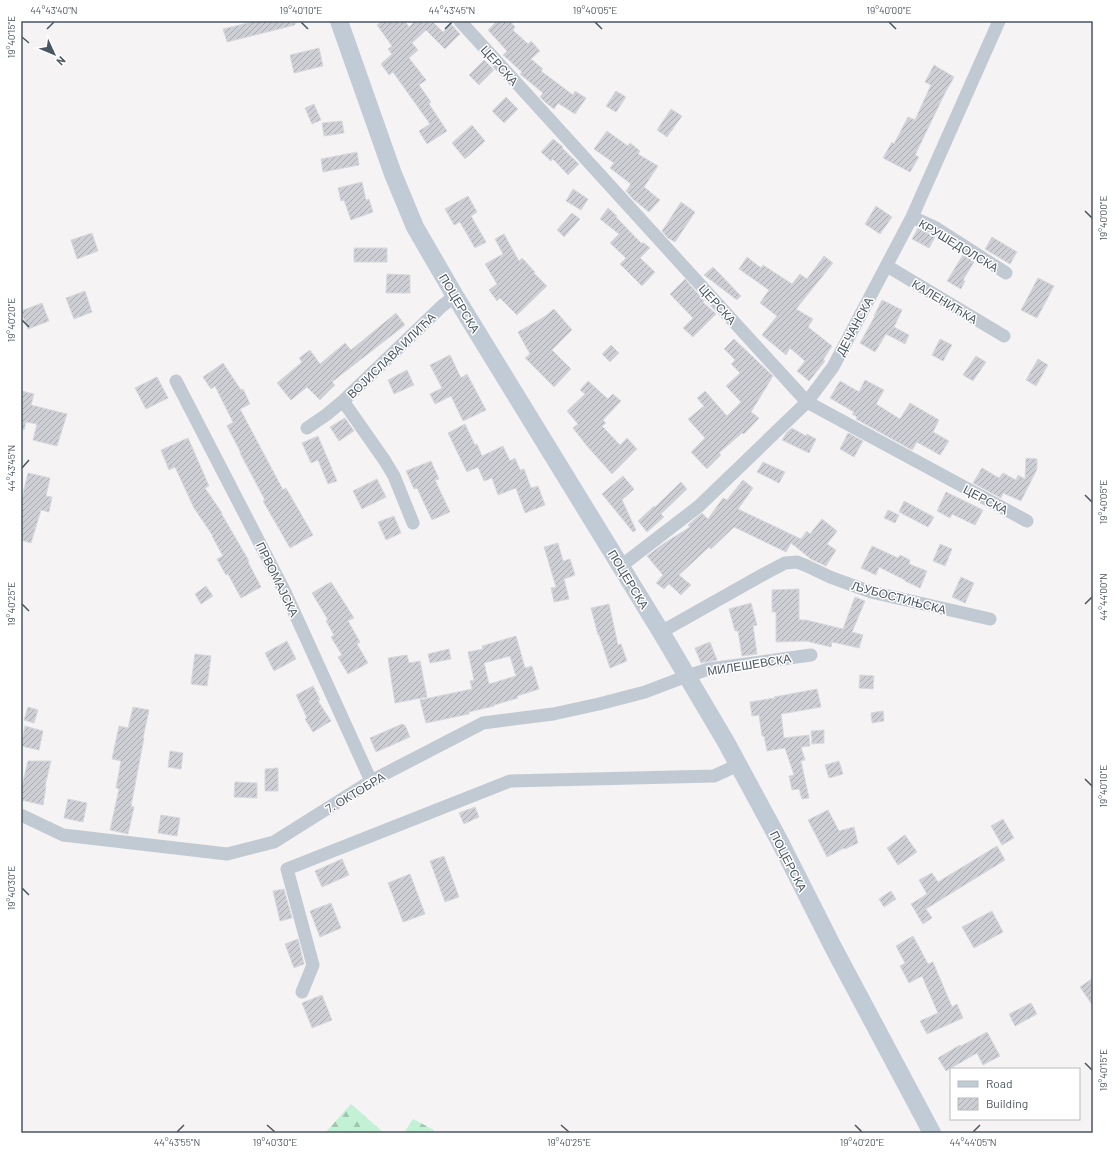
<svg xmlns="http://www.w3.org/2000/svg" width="1114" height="1154" viewBox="0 0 1114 1154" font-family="Barlow,sans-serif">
  <defs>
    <pattern id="forest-firs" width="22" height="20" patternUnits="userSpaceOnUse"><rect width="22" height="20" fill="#c3f1d5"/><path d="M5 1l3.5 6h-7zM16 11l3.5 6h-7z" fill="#a0c6b0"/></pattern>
    <pattern id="building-hatch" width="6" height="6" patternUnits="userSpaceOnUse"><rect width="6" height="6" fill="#cdcfd5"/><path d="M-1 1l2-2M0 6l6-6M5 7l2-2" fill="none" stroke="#a8abb0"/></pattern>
  </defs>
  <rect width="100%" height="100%" fill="#f5f3f3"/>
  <path fill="url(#forest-firs)" d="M351,1104L384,1133H325Z
    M413,1119L434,1130L432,1133H404Z"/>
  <path fill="url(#building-hatch)" stroke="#d7d9de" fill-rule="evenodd" d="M256,21H295V25L227,42L223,29Z
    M382,21H405L409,27L415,21H436L434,23L443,32L451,24L460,34L445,49L426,30L412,43L418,50L409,58L426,80L419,85L431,102L429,104L447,131L427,144L419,131L430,124L393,72L389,75L381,64L392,54L388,49L392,46L377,25Z
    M497,21H510L515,27L513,30L528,44L531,41L540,51L531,59L543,69L541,71L573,95L575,91L586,98L575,114L558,103L554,109L545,102L540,97L543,93L520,74L522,72L503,55L507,51L488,30Z
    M319,48L323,66L294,73L290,55Z
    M484,60L494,70L479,85L469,75Z
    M934,65L954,77L945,93L915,155L919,157L910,172L883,158L892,142L894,144L908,117L915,120L931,85L925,82Z
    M616,91L626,97L616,112L606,106Z
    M506,97L518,109L504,123L492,111Z
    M314,104L321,120L312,124L305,108Z
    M671,109L682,116L667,137L657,130Z
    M342,121L344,133L324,136L322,123Z
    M472,125L485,141L465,159L452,143Z
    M607,131L628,146L630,143L640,151L638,154L658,166L644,187L660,200L649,212L633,199L626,191L631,184L610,168L614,163L594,149Z
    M553,139L563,147L562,148L579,164L568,175L553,159L551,161L541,152Z
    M357,152L359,165L323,172L321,159Z
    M362,182L366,200L369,199L373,212L351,220L344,200L341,201L338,188Z
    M573,189L588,199L581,210L566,201Z
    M468,196L477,212L471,216L486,242L475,248L460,222L454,225L445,209Z
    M681,202L695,212L675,242L668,238L662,231Z
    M876,206L892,217L880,234L865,224Z
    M608,208L617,216L616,217L641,243H644L650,248L640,258L655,272L642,286L620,264L626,258L610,243L619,234L600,219Z
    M572,213L580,219L564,237L557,230Z
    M918,228L935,237L929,248L912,239Z
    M92,233L98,251L77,259L71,240Z
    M504,234L519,261L522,258L535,272L534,273L547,286L517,315L500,298L497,301L489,290L497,284L485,264L503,254L495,239Z
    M992,237L1017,252L1010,264L985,249Z
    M354,248H387V262H354Z
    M963,255L974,262L963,280L965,281L961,289L947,281Z
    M824,256L833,263L796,309L813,319L808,327L832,346L823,360L825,361L809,381L797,371L805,361L790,348L786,355L762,335L777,316L760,303L769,290L739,269L747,257L761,268L763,265L792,284L800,274L807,279Z
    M713,267L741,296L737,300L704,275Z
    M387,274L410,275V293H386Z
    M1038,278L1054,286L1037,318L1021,310Z
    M685,279L704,301L703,302L716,314L693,337L683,328L693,318L670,294Z
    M85,291L92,312L74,319L66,298Z
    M882,300L902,310L894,327L909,335L905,344L886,334L875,352L860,343L875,316H874Z
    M42,303L49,321L28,329L21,311Z
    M554,309L572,330L552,350L571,369L554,387L525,358L530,354L518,332L544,317Z
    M396,313L405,325L332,382L335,385L320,400L307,387L291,400L277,383L302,362L299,358L310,350L320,364L345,343L351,350Z
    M734,339L773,376L751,412L759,418L744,434L742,433L719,453L721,455L707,469L691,452L705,438L688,419L704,406L697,398L705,391L727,416L741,402L726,386L740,373L731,364L735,360L724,349Z
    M940,339L952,345L943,361L932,355Z
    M611,345L619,353L610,362L602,354Z
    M450,355L461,378L467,374L486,410L463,421L451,396L435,404L430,394L442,388L430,365Z
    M976,356L986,362L973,381L963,375Z
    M1038,359L1048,365L1036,386L1026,380Z
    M223,363L241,390L243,389L250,404L240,409L283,490L286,488L313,535L290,548L263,501L265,500L240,453H241L227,426L233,422L215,386L211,389L203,377Z
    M407,370L414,385L394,394L388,380Z
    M157,377L168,398L146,409L135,388Z
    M865,380L884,390L876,404L900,419L910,403L939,420L933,432L949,441L940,455L917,442L912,450L856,419L857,417L852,414L854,412L830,398L840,381L859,392Z
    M588,381L608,399L613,394L621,401L603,420L606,423L602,426L620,445L627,438L637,449L612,474L587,446L573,428L578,424L567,411L585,394L580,390Z
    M21,391L34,394L31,405L67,414L57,446L33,440L37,424L26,422L24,430L21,429Z
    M345,418L354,431L339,441L330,427Z
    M465,424L475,445L477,444L482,456L503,446L510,461L515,458L520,470L524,469L531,488L538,486L545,505L525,513L516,488L498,495L492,478L484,481L478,467L467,472L448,433Z
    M792,428L806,436L807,434L816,439L809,453L782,440L787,432Z
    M848,433L863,441L854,457L840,449Z
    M318,436L337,481L328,484L318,460L311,463L302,443Z
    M188,438L209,486L205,488L222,513H221L249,561L248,562L261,587L241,598L228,574L226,575L217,559L223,556L212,536H213L194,508L175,467L169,470L161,450Z
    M1026,458L1037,459V469L1021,501L1003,493L1001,498L973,483L982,468L999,478L1003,473L1016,480L1018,475L1025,479Z
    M431,461L439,479L435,480L450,512L432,520L417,488L414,489L406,471Z
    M763,462L785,472L779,483L757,472Z
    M28,473L50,478L46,496L52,497L49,512L41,510L31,543L21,540V502Z
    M623,476L634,489L622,500L636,530L633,532L602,494Z
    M377,479L386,497L362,509L353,491Z
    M743,480L753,488L738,509L801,539L807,531L810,534L822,519L837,531L827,544L836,550L826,566L811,559L791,543L786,552L734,527L711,549L709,547L679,575L691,585L681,595L669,584L664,589L656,583L663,575L647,556L663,544L690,527L688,525L702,513L708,519L723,498L727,500Z
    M681,482L687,489L661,514L664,517L647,532L638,521L654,506L655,507Z
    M946,492L983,510L975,525L952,514L950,518L937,511Z
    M904,501L934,517L928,527L899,512Z
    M888,510L899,515L895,523L884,518Z
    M394,516L401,533L386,540L378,522Z
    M558,543L563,561L570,559L575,575L564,579L569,599L554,602L551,588L556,587L544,547Z
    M940,544L952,549L945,566L933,561Z
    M872,546L898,558L900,555L910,560L909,564L927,571L920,588L905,581V580L879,567L876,575L861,568Z
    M961,577L974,583L965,603L952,597Z
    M331,582L354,618L348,621L360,642L357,644L368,663L348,674L338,657L342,655L331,637L334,635L326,621L328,620L312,593Z
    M206,586L213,596L201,604L195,594Z
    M799,589V620H806L843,629L855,597L865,601L852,632L863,635L859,648L832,642L831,647L806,641L776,642V612H772V590Z
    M751,603L757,625L753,626L757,654L742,656L738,631H735L729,609Z
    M609,604L618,645L621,644L627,661L610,668L599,635H598L591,608Z
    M516,636L525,668L532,666L539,689L517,696L518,698L494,705V706L469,712V714L426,723L420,700L472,689L470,681L474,680L468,652L483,649L482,646ZM510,656L516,676L489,684L484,663Z
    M287,641L296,659L274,671L265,653Z
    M710,642L717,660L701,663L695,648Z
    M449,649L451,659L430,663L428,654Z
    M195,654L211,656L207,686L191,684Z
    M407,655L409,663L420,661L427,697L395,703L388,658Z
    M860,675L874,676L873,689L859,688Z
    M313,686L320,700L318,701L331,721L313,732L305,719L307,718L296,695Z
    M817,689L821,707L781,714L784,738L809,735L810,746L801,747L805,760L801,761L809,798L802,799L799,789L792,790L789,776L794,775L785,748L767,751L764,736H762L759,715L752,716L750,702L775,698L774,697Z
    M28,707L38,710L34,723L24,720Z
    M133,707L149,710L143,738H144L131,806L134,807L128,834L110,830L119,789L116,788L121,761L112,759L119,726L128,728Z
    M883,711L884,721L872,723L871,713Z
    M402,724L403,725H405L410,737L376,752L370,738Z
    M25,726L43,731L39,750L21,746Z
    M824,730V743L812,744L811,731Z
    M170,751L183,753L181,769L168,767Z
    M28,761H51L45,786H46L43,805L21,800V782H23Z
    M839,761L843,774L829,778L825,765Z
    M278,768V791H265V769Z
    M235,782L257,783V798L234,797Z
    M68,799L87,803L83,822L64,818Z
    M475,807L479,817L464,824L459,813Z
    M828,810L839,831L854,827L858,843L845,849L844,848L827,857L808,820Z
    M161,815L180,818L177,836L158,833Z
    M1003,819L1014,838L1002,845L991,826Z
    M905,835L917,852L898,865L887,848Z
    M997,846L1005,860L929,907L926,909L932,918L923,924L911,904L927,894L919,880L932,873L938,882Z
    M444,856L459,897L445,902L430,861Z
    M342,859L349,875L322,887L315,871Z
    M410,874L425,914L403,922L388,883Z
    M284,889L292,918L280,921L273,891Z
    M891,891L896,899L884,907L879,899Z
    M331,903L341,928L320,937L310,911Z
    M992,911L1003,932L974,948L962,927Z
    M913,936L928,964L933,962L952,1007L957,1004L963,1018L927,1034L920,1021L938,1013L922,976L909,983L900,966L905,963L896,946Z
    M298,939L304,964L294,968L285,944Z
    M1093,978V1006L1080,987Z
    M322,995L332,1020L312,1028L302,1003Z
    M1031,1003L1037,1014L1015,1026L1009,1014Z
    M987,1032L1000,1056L983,1065L977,1053L946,1071L938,1058L960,1045L961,1046Z"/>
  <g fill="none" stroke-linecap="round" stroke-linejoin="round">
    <path stroke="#c1cad2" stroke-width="13" d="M460,21L807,402L1027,521
      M912,217L936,228L1006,273
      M887,266L1004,336
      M176,381L285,592L371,781
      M343,401L385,461L394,476L413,523
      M307,428L326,415L343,401L442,306L455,296
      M621,566L699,506L807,402L833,367L912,217L999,21
      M661,632L764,574L785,563L797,562L807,566L830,577L871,592L990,619
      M21,815L63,835L227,854L274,842L371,781L483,723L553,714L599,704L645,692L687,676L709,669L811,655
      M302,992L313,965L287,869L510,781L714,776L738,765"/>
    <path stroke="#c1cbd6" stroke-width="18" d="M339,21L393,174L415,227L455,296L661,632L726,742L780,842L833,947L932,1133"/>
  </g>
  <path fill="none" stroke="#4a5661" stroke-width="1.5" d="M301,22L308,29M595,22L602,29M889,22L896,29M47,29L54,22M445,29L452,22M22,37L29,43M1085,211L1092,218M22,320L29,327M22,468L29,460M1085,495L1092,502M22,604L29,611M1085,604L1092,597M1085,779L1092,786M22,888L29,895M1085,1063L1092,1070M267,1125L275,1132M561,1125L569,1132M855,1125L862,1132M177,1132L184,1125M973,1132L980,1125"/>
  <g text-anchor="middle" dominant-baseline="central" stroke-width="3" stroke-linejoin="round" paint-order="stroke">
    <g font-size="12" fill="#4a5661" stroke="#fff">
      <text transform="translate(500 65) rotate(48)">ЦЕРСКА</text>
      <text transform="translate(959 245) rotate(31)">КРУШЕДОЛСКА</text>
      <text transform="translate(945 301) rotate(31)">КАЛЕНИЋКА</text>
      <text transform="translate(460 303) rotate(59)">ПОЦЕРСКА</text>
      <text transform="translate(718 304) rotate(48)">ЦЕРСКА</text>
      <text transform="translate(854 326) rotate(-62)">ДЕЧАНСКА</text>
      <text transform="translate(391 355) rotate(-44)">ВОЈИСЛАВА ИЛИЋА</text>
      <text transform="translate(986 499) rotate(28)">ЦЕРСКА</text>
      <text transform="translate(278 579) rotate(64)">ПРВОМАЈСКА</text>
      <text transform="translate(629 579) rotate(59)">ПОЦЕРСКА</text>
      <text transform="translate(899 597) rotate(15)">ЉУБОСТИЊСКА</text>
      <text transform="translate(749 664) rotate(-9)">МИЛЕШЕВСКА</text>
      <text transform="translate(355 792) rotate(-31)">7. ОКТОБРА</text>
      <text transform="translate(789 861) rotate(63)">ПОЦЕРСКА</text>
    </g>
  </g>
  <rect width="1114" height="1154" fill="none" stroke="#ffffff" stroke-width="44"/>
  <rect x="950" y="1068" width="130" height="52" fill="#ffffff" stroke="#b7bbc0"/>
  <rect x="958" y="1081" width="20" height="6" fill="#c1cbd6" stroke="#b7bbc0"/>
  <text x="986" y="1088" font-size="12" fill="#4a5661">Road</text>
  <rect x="958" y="1098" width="20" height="12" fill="url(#building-hatch)" stroke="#b7bbc0"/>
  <text x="986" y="1108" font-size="12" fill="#4a5661">Building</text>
  <g transform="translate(54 54) rotate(134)" stroke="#ffffff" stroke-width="3" paint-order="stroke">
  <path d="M0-3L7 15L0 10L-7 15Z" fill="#4a5661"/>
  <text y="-6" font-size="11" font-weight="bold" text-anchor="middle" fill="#4a5661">N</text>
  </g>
  <rect x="22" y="22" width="1070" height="1110" fill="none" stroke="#4a5661" stroke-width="1.5"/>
  <g font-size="10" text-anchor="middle" fill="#4a5661">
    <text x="54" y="14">44°43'40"N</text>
    <text x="301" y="14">19°40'10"E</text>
    <text x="452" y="14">44°43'45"N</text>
    <text x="595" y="14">19°40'05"E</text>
    <text x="889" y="14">19°40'00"E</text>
    <text transform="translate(11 37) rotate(-90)" y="4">19°40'15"E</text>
    <text transform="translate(1103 218) rotate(-90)" y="4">19°40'00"E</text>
    <text transform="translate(11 320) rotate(-90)" y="4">19°40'20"E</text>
    <text transform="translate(11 468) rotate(-90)" y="4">44°43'45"N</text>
    <text transform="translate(1103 502) rotate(-90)" y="4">19°40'05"E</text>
    <text transform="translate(1103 597) rotate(-90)" y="4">44°44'00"N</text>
    <text transform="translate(11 604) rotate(-90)" y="4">19°40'25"E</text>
    <text transform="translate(1103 786) rotate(-90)" y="4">19°40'10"E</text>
    <text transform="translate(11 888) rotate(-90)" y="4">19°40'30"E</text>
    <text transform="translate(1103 1070) rotate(-90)" y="4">19°40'15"E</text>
    <text x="177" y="1146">44°43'55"N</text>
    <text x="275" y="1146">19°40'30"E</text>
    <text x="569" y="1146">19°40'25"E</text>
    <text x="862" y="1146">19°40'20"E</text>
    <text x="973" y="1146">44°44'05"N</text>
  </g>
</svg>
